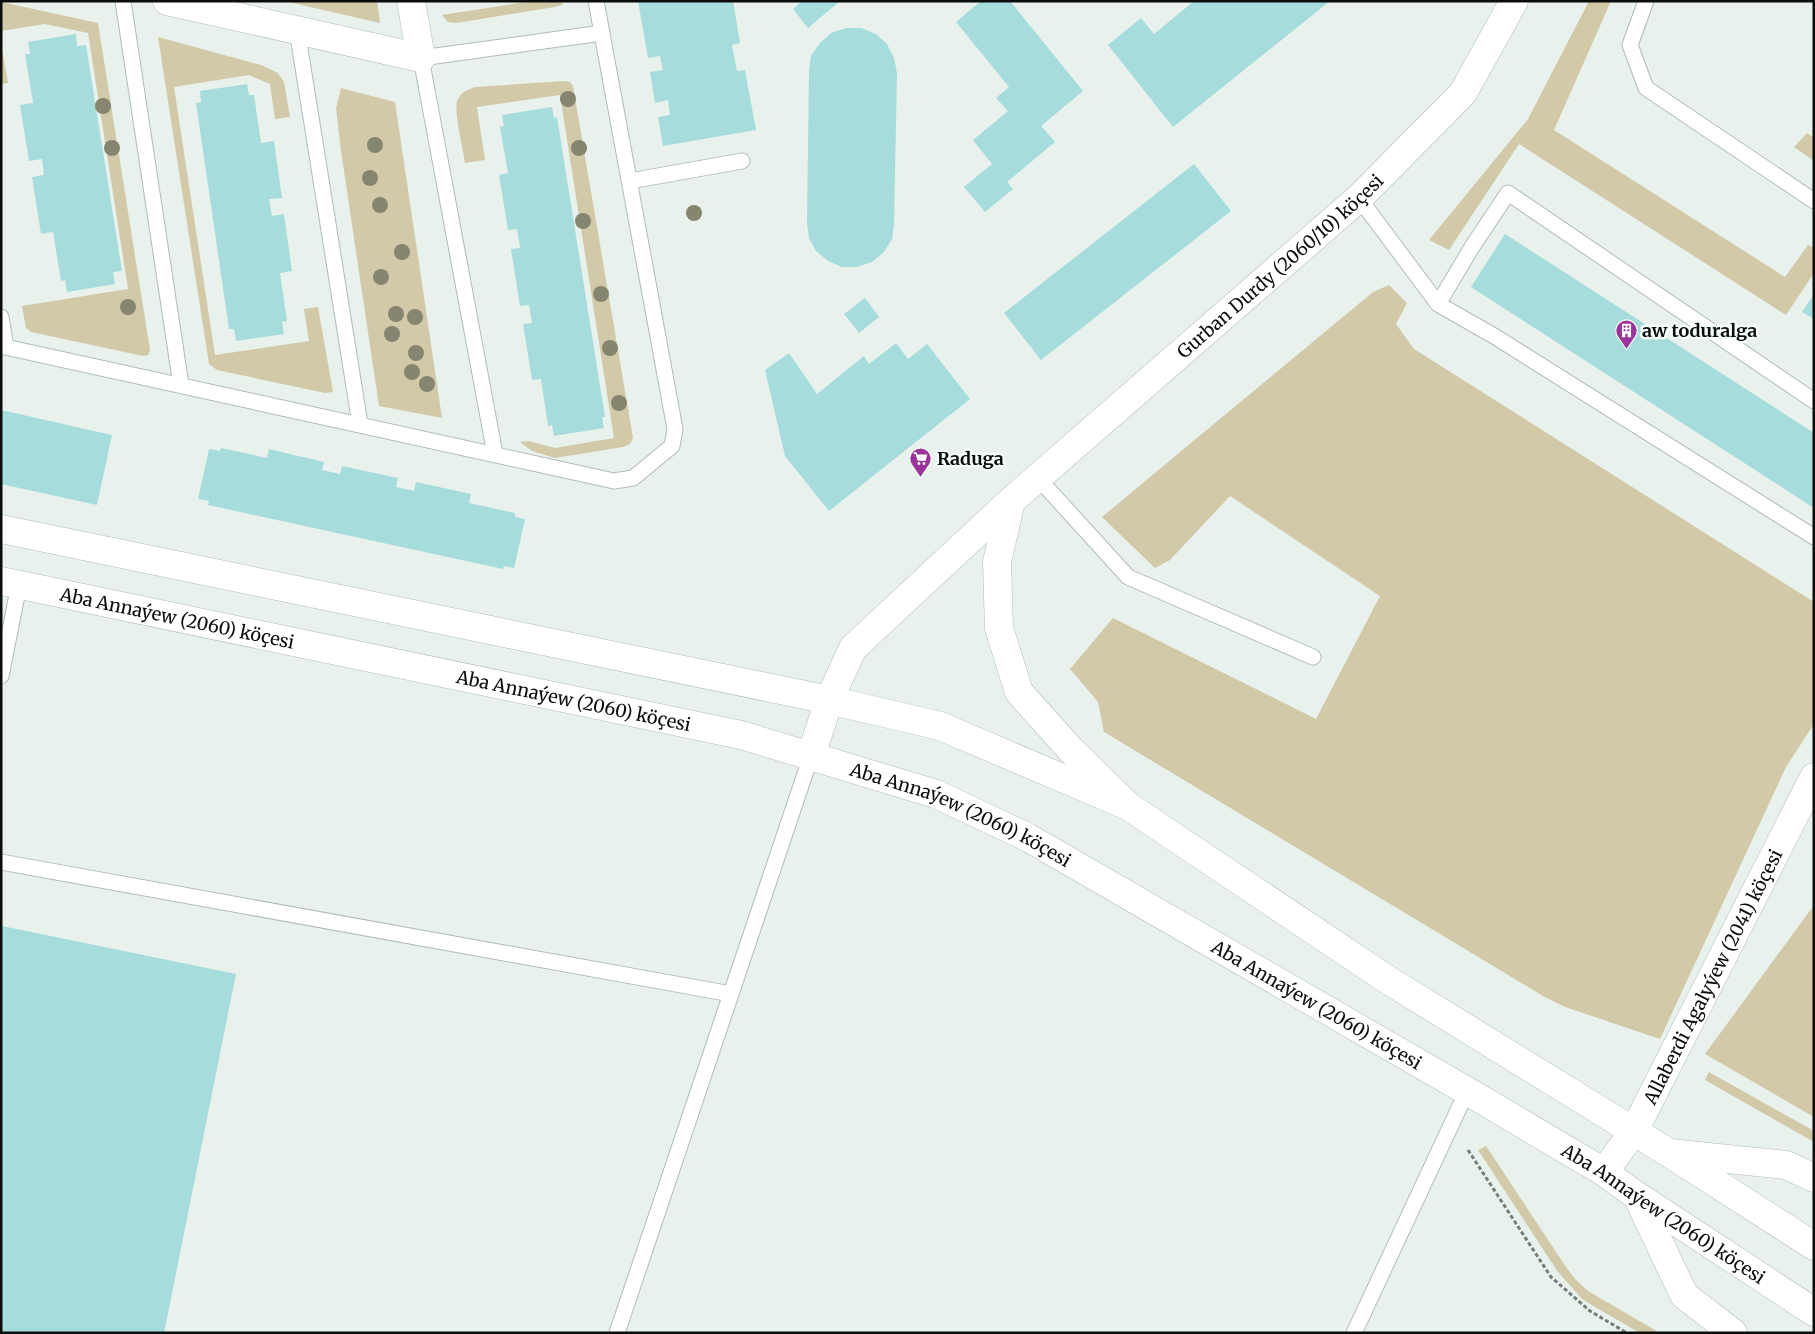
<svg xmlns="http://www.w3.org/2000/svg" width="1815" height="1334" viewBox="0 0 1815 1334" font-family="Merriweather,serif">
  <rect width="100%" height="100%" fill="#e8f1ec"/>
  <path fill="#d2c9a8" d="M284,1H377L380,23Z
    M532,1H563L562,5L555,7L456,23L448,22L442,15Z
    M1589,1H1611L1554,130L1785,277L1808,245L1814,248V273L1786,315L1519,144L1449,250L1429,240L1528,119Z
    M1,2L98,23L150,350L148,355L143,356L31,332L26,328L22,306L128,289L88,33L45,24L1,31Z
    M158,37L261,65L278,73L284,82L290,117L275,119L270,84L249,75L174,87L215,355L309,341L304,309L318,307L333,392L325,393L217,370L209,364Z
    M1,43L8,83L1,84Z
    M564,81L570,82L573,86L633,438L630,444L623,447L555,458L532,451L520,442L529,441L555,448L614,438L560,95L477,107L485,160L465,163C463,148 454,114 457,101C460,92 468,90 475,87Z
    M341,88L395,102L442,418L379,406L341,151L336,108Z
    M1807,133L1814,138V161L1794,147Z
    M1389,285L1407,303L1396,324L1414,349L1814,602V724L1786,767L1660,1039L1565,1007L1543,996L1104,732L1098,702L1070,669L1113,618L1316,719L1380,596L1230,496L1170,560L1155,568L1102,517L1373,292Z
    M1814,905V1117L1705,1054Z
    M1709,1072L1814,1131V1142L1705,1080Z
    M1486,1146L1566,1267L1576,1280L1588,1291L1660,1333H1640L1595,1307L1582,1299L1558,1272L1478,1150Z"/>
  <path fill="#a6dddc" d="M638,1H733L740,43L732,45L737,71L745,70L756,130L663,146L658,117L670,115L668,100L655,103L650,72L663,70L660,56L648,58Z
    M802,1H840L808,28L793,9Z
    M981,1H1010L1083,91L1041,126L1055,142L1007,182L1013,189L985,212L964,187L992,164L973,140L1008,111L996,98L1009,87L956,22Z
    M1194,1H1330L1173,127L1108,45L1141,18L1154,34Z
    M846,28H861L876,34L887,44L894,58L897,73L894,224L892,239L884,252L872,262L857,267H842L828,261L816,251L809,238L807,223L809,71L811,56L820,43L831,33Z
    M76,34L77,46L86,45L122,271L113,272L115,284L67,292L65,280L61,281L53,232L41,234L32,177L44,175L42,159L29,161L20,105L33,103L25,54H30L28,42Z
    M247,84L249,95H254L261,143L274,141L282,198L269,199L272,216L284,214L292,271L280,273L287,321L282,322L284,334L236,341L234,329H229L196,103L201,102L200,91Z
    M552,107L554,118L557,117L605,417H602L604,428L554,436L552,425L548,426L541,379L532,380L523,324L532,323L529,305L520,306L511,249L520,248L517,229L508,230L499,175L508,173L500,127L504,126L502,115Z
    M1194,164L1231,211L1041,360L1004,313Z
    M1505,234L1814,433V508L1471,287Z
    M1814,294V319L1802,312Z
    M865,298L879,317L859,333L844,314Z
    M896,343L908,359L927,344L970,399L829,511L785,456L765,370L789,353L817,394L864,356L869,364Z
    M1,410L112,435L97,505L1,484Z
    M221,448L267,458L269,449L324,462L322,470L340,474L342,466L398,478L396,487L414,491L416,482L471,494L469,503L515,513V517L525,519L514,568L504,566L503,569L208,505L209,501L198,499L209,449L220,451Z
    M2,926L236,974L164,1333H1Z"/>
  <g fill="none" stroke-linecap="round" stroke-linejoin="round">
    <defs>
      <path id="lane" d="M123,1L181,385
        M1646,1L1630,45L1646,88L1814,201
        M297,30L360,424
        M630,181L742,161
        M1359,198L1438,304L1494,336L1814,537
        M1438,304L1472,247L1508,193L1814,401
        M1,317L6,347
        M1,346L614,481L633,478L672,446L675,429L596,1
        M495,454L421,58L602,33
        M1038,478L1128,577L1313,657
        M1,676L19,585
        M1,862L731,994
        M617,1333L811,756
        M1354,1333L1467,1091"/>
      <g id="street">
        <path d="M167,1L421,58L411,1"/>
        <path d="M1011,501L997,562L999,628L1019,692L1070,749L1128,806"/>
        <path id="s1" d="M811,756L829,700L853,648L1011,501L1359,198L1463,93L1514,1"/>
        <path id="s2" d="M1604,1172L1634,1131L1814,777"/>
      </g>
      <g id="secondary">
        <path d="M1,529L829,700L940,726L1128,806L1388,980L1669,1153L1814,1246"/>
        <path id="s3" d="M1,581L741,735L936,794L1027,837L1467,1091L1604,1172L1637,1196L1814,1312"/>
      </g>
      <path id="highway" d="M1669,1153L1786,1165L1814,1178
        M1637,1196L1684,1295L1733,1333"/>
    </defs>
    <use href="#lane" stroke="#b2bcb6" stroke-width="17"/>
    <use href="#street" stroke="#b2bcb6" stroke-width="29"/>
    <use href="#secondary" stroke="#b2bcb6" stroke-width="29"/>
    <use href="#highway" stroke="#b2bcb6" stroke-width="29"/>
    <path stroke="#777d79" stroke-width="3" stroke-dasharray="4 2.5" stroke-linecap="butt" d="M1468,1150L1551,1277L1590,1311L1627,1333"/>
    <use href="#lane" stroke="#fff" stroke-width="15"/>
    <use href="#street" stroke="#fff" stroke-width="28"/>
    <use href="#secondary" stroke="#fff" stroke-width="28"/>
    <use href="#highway" stroke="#fff" stroke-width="28"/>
  </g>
  <g fill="#86856f">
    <circle cx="568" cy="99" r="8"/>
    <circle cx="103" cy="106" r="8"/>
    <circle cx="375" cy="145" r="8"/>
    <circle cx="112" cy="148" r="8"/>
    <circle cx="579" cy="148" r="8"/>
    <circle cx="370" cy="178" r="8"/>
    <circle cx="380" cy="205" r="8"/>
    <circle cx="694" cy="213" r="8"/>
    <circle cx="583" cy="221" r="8"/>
    <circle cx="402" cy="252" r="8"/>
    <circle cx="381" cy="277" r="8"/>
    <circle cx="601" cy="294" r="8"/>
    <circle cx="128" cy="307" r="8"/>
    <circle cx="396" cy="314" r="8"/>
    <circle cx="415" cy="317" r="8"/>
    <circle cx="392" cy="334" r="8"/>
    <circle cx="610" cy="348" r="8"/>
    <circle cx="416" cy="353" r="8"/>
    <circle cx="412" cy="372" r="8"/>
    <circle cx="427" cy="384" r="8"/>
    <circle cx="619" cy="403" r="8"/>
  </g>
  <defs>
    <symbol id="building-pin" viewBox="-11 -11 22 30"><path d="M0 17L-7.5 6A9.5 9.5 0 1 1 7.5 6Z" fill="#9a3499" stroke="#f5fff9"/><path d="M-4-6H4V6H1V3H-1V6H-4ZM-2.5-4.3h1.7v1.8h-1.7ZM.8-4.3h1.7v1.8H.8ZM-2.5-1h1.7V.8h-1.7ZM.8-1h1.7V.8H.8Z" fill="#fff"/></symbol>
    <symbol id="supermarket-pin" viewBox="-11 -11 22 30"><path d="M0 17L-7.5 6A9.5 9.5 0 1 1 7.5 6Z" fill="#9a3499" stroke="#f5fff9"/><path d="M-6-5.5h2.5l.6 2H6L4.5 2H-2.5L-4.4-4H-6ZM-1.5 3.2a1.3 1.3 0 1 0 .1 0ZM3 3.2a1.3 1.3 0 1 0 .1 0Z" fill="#fff"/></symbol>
  </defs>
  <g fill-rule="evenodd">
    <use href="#building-pin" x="1614" y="318" width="25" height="34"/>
    <use href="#supermarket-pin" x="908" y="446" width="25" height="34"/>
  </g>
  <g text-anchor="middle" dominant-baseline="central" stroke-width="5" stroke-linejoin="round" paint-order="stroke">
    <g font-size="18" fill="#0a0d0b" stroke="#f5fff9">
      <text stroke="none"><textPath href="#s1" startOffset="689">Gurban Durdy (2060/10) köçesi</textPath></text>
      <text stroke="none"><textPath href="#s3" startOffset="180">Aba Annaýew (2060) köçesi</textPath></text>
      <text stroke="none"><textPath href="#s3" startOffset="585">Aba Annaýew (2060) köçesi</textPath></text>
      <text stroke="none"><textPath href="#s3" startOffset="990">Aba Annaýew (2060) köçesi</textPath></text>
      <text stroke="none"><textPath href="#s2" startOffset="224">Allaberdi Agalyýew (2041) köçesi</textPath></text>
      <text stroke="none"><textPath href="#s3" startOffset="1395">Aba Annaýew (2060) köçesi</textPath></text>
      <text stroke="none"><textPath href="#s3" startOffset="1800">Aba Annaýew (2060) köçesi</textPath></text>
    </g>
    <g font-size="18" font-weight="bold" fill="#0a0d0b" stroke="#f5fff9" text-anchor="start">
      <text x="1642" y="330">aw toduralga</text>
      <text x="937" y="458">Raduga</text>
    </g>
  </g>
  <rect width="1815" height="1334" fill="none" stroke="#0a0d0b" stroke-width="5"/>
</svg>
